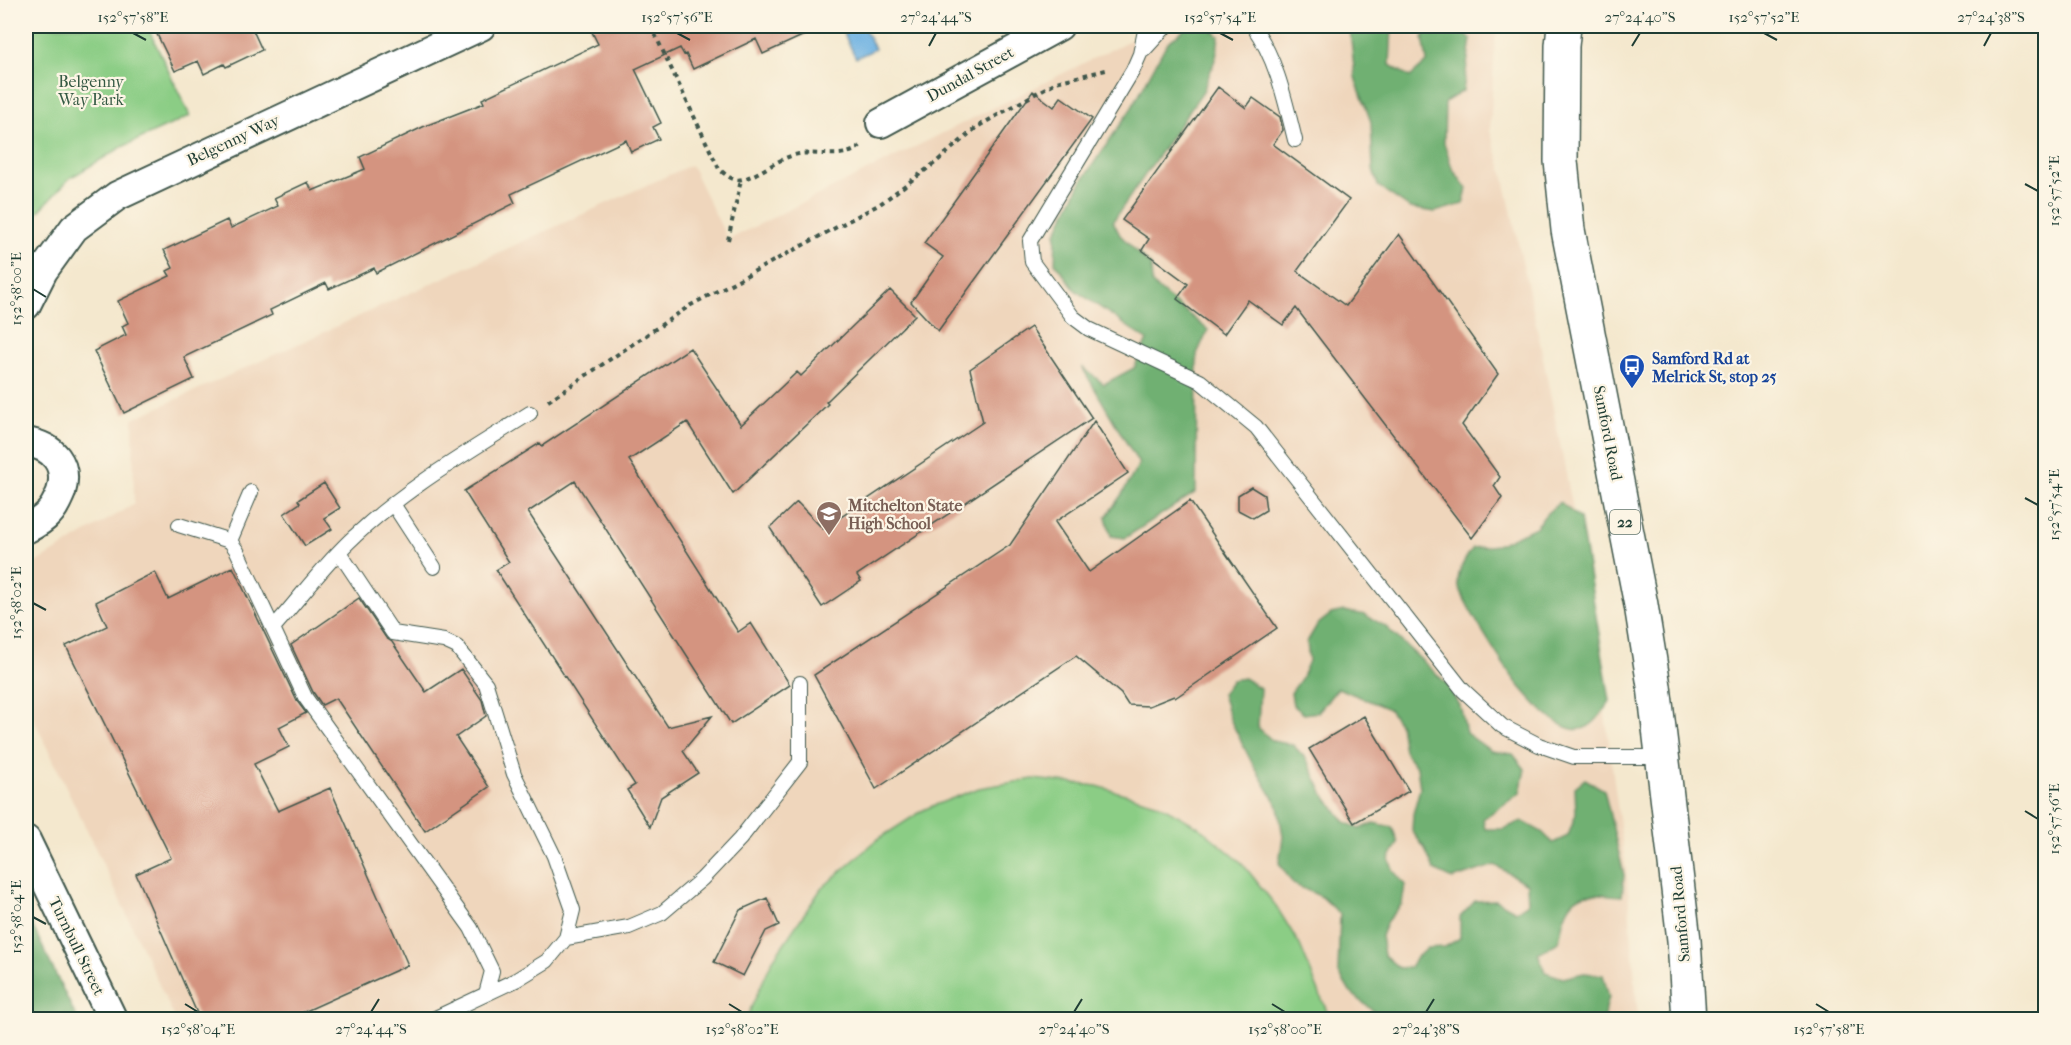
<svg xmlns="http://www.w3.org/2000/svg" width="2071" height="1045" viewBox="0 0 2071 1045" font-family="'IM FELL French Canon',serif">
  <rect width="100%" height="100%" fill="#fcf5e5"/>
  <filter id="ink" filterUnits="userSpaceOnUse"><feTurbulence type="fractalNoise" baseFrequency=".0167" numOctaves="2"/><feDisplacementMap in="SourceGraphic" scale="12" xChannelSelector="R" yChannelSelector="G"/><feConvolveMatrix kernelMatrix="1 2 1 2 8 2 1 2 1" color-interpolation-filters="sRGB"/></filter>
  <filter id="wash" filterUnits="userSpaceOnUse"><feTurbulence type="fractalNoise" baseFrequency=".008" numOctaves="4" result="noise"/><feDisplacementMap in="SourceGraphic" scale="24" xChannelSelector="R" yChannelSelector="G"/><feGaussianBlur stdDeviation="1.35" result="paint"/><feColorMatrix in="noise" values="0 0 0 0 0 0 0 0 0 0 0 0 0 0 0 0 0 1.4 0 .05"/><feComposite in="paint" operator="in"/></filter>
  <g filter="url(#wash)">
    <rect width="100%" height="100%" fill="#f4e8ce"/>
    <path fill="#efd6bc" d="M1158,26H1496L1490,131L1502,169L1538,333L1587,579L1627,878L1638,1019H175L111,881L26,703V569L134,504L133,419L691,165L728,240Z"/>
    <path fill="#8bcd85" stroke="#55855c" stroke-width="1.5" d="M26,26H147L190,116L122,147L70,178L26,225Z
      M1033,779L1097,786L1156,803L1199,827L1242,863L1276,906L1300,945L1330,1019H746L772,961L821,889L878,839L925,809L979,788Z"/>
    <path fill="#70b072" stroke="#487653" stroke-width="1.5" d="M1189,26H1208L1219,36L1216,57L1203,91L1113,221L1120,235L1151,266L1152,284L1208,330L1197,354L1196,492L1125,538L1111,536L1106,517L1122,494L1139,464L1082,367L1104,384L1134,368L1147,340L1075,290L1055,263L1056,233L1081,182L1131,109L1167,43Z
      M1347,26H1392L1390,65L1410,77L1427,62L1423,37L1431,26H1456L1471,39L1463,91L1445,102L1444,143L1452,168L1467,189L1463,204L1435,212L1410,208L1378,186L1373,169L1371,122L1355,77L1350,30Z
      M1560,502L1580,519L1610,701C1601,714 1591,733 1572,729C1553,725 1534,703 1522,689C1510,676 1458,596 1458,582C1458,570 1466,557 1473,548L1497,545L1536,527L1546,514Z
      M1344,611L1365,615L1385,626L1447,684L1461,709L1466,733L1491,751L1513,754L1525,769L1520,793L1483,819L1485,829H1503L1522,821L1542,832L1553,843L1568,836L1576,814L1575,787L1585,779L1604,790L1624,875L1622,896C1611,896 1599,893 1589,894C1566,896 1562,924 1559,942L1538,953L1545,972L1563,978L1584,973L1603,975L1609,997L1603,1019H1377L1372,1010L1350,992L1338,972L1340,914L1322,897L1293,884L1279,863L1283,837L1278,806L1252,763L1230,719L1222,694L1232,680L1244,678L1260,688L1258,728L1273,741L1293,745L1307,760L1324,795L1345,822L1360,829L1374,823L1392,827L1398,843L1389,859L1393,870L1405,885L1402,904L1387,921L1381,936L1384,955L1399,968L1410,967L1416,958L1427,948L1445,947L1460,938V917L1475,901L1496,900L1516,911L1528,903L1527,884L1495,865L1453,879L1434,870L1424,847L1412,831L1413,814L1420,788L1417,768L1404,751L1400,725L1389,709L1338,688L1318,712L1304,714L1293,705L1291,693L1301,679L1309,661L1307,642L1317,625L1331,614Z
      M26,912L77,1019H31L26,1010Z"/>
    <path fill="#6cb1e2" stroke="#46778b" stroke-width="1.5" d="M840,26H863L875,49L856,58Z"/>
    <g id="blocks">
      <path fill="#d49480" d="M153,26H251L262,50L226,67L224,64L204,74L198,61L175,71Z
        M589,26H824L763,54L756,39L693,69L686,54L684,55L680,48L635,69L661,123L653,127L659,139L631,152L626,140L511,194L515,203L376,273L374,268L329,289L326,283L270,310L272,315L184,357L194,379L124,413L94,351L126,335L122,326L128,323L118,301L170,276L167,271L173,268L164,250L227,220L231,228L278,206L274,198L308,182L312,191L365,169L360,157L425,126L484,103L482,99L598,44Z
        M1218,87L1246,108L1253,98L1280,117L1283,130L1273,144L1349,200L1297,271L1346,306L1399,234L1498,374L1462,425L1500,477L1494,486L1502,498L1472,538L1296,308L1283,325L1248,300L1224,334L1177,299L1188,284L1142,250L1149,239L1122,220Z
        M1033,91L1054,107L1061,97L1092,119L938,331L911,302L943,257L924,243Z
        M890,290L915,315L826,402L828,404L733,494L687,422L629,460L738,632L751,623L790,685L731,724L575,481L528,512L668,727L712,716L683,751L698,773L661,797L650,827L627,790L635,785L496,570L509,562L464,491L540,443L542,446L690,348L741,425L797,372L801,376Z
        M1031,327L1092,418L857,575L861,581L822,607L770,528L797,502L823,529L983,422L970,369Z
        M1094,421L1128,473L1055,522L1089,572L1190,501L1277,628L1175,698L1174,696L1149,706L1128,705L1121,694L1076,656L876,789L814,675L1010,545Z
        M324,483L340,508L324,518L332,529L305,546L284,514L300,503L298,500Z
        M1251,487L1264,495L1266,510L1253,518L1238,510V495Z
        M233,567L297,701L306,713L279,727L289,747L254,764L278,811L330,788L408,965L286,1020H200L136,874L171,858L66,646L107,626L96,602L155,572L168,599Z
        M359,598L386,638L392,642L426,692L461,669L482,700L486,716L456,737L489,787L425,831L336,698L322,705L313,692L291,645Z
        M1364,716L1409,791L1354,823L1309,749Z
        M767,898L779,925L766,931L743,976L714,962L740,910Z"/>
    </g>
  </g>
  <g filter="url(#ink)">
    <use href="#blocks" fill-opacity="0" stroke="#3f574b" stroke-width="1.5"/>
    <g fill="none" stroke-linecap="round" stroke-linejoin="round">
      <defs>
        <path id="lane" d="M1146,26L1140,54L1133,70L1030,241L1032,262L1073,317L1089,329L1200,381L1256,427L1463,690L1502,726L1539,745L1574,757H1663
          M1253,26C1277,60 1285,100 1295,140
          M1144,50L1166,26
          M393,504L434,567
          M179,525L230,541L237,551L305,697L471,928L492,971L486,994
          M230,541L251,492
          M339,552L393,633L444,641L457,647L486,684L514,774L554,856L573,910L566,938L547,961L516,980L431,1020
          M273,628C300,598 325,563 355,536C407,487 470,451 530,413
          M566,938L629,927L662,913L702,879L740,839L800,762V683"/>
        <path id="street" d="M881,123L1059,26
          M26,305L43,271L74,228L117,196L481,26
          M26,442C53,446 69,464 61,492C58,499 55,507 49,513C43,520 34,525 26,529
          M26,840L113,1020"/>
        <path id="primary" d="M1564,26L1562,46L1561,161L1568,230L1641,605L1654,686L1684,940L1689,1020"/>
      </defs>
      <use href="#lane" stroke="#3f574b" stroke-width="16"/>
      <use href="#street" stroke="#3f574b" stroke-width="32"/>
      <use href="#primary" stroke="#3f574b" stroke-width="36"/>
      <path stroke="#3f574b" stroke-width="4" stroke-dasharray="4.5 4.5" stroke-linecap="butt" d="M651,26L719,169C726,175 733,182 743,179C762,174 779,157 799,154C818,151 848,161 862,144
        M728,240L741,180
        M548,401L691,305L880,204L935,163L977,127L1056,82L1106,70"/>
      <use href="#lane" stroke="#fff" stroke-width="14"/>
      <use href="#street" stroke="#fff" stroke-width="28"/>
      <use href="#primary" stroke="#fff" stroke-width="33"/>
    </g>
  </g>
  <path fill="none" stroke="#1f3d34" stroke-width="2" d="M133,33L146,40M677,33L690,40M1220,33L1233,40M1764,33L1777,40M929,46L936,33M1632,46L1640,33M1984,46L1991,33M2025,184L2038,191M33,289L46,297M2025,498L2038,505M33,603L46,610M2025,811L2038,819M33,917L46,924M185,1004L198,1012M729,1004L742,1012M1272,1004L1285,1012M1816,1004L1829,1012M371,1012L379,999M1074,1012L1082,999M1426,1012L1434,999"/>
  <defs>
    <symbol id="bus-pin" viewBox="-11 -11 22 30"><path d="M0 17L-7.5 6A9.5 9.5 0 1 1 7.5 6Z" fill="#1a4fb4" stroke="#fcf5e5"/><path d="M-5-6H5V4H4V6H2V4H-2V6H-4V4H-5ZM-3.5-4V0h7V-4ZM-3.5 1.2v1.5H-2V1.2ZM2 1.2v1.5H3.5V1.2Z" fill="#fff"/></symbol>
    <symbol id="school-pin" viewBox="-11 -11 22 30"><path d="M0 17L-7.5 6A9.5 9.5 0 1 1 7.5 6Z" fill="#8d6e63" stroke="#fcf5e5"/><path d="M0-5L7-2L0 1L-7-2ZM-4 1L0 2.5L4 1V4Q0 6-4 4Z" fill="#fff"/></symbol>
  </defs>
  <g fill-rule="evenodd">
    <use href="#bus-pin" x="1617" y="352" width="30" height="40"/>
    <use href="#school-pin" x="814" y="499" width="30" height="40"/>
  </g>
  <g text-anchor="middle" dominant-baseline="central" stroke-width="4.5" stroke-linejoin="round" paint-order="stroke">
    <rect fill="#fcf5e5" stroke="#617469" stroke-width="1.5" x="1610" y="510" width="30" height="24" rx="4.5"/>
    <g font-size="15" font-weight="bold" fill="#1f3d34">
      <text x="1625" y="522">22</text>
    </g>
    <g font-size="16" fill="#1f3d34" stroke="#fcf5e5">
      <text transform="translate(970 74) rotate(-29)">Dundal Street</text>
      <text transform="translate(233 140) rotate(-25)">Belgenny Way</text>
      <text transform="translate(1608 433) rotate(79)">Samford Road</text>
      <text transform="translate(1680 914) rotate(-95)">Samford Road</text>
      <text transform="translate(77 946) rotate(64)">Turnbull Street</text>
    </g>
    <g font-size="16" fill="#355a44" stroke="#fcf5e5">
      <text x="91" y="81">Belgenny<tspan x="91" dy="18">Way Park</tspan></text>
    </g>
    <g font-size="16" font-weight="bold" fill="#164399" stroke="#fcf5e5" text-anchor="start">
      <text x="1652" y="358">Samford Rd at<tspan x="1652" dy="18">Melrick St, stop 25</tspan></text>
    </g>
    <g font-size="16" font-weight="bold" fill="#785e54" stroke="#fcf5e5" text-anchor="start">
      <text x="848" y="505">Mitchelton State<tspan x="848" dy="18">High School</tspan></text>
    </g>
  </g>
  <rect width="2071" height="1045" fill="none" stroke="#fcf5e5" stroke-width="66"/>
  <rect x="33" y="33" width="2005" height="979" fill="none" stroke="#1f3d34" stroke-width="2"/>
  <g font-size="15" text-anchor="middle" fill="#1f3d34">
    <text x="133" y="22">152°57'58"E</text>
    <text x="677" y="22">152°57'56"E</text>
    <text x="936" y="22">27°24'44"S</text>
    <text x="1220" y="22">152°57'54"E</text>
    <text x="1640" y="22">27°24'40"S</text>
    <text x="1764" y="22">152°57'52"E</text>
    <text x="1991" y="22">27°24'38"S</text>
    <text transform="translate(2054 191) rotate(-90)" y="5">152°57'52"E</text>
    <text transform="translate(16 289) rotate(-90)" y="5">152°58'00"E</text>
    <text transform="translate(2054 505) rotate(-90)" y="5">152°57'54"E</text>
    <text transform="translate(16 603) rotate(-90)" y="5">152°58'02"E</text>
    <text transform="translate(2054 819) rotate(-90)" y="5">152°57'56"E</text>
    <text transform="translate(16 917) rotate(-90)" y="5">152°58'04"E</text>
    <text x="198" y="1034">152°58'04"E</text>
    <text x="371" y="1034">27°24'44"S</text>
    <text x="742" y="1034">152°58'02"E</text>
    <text x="1074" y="1034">27°24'40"S</text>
    <text x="1285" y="1034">152°58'00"E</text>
    <text x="1426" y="1034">27°24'38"S</text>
    <text x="1829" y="1034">152°57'58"E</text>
  </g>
</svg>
